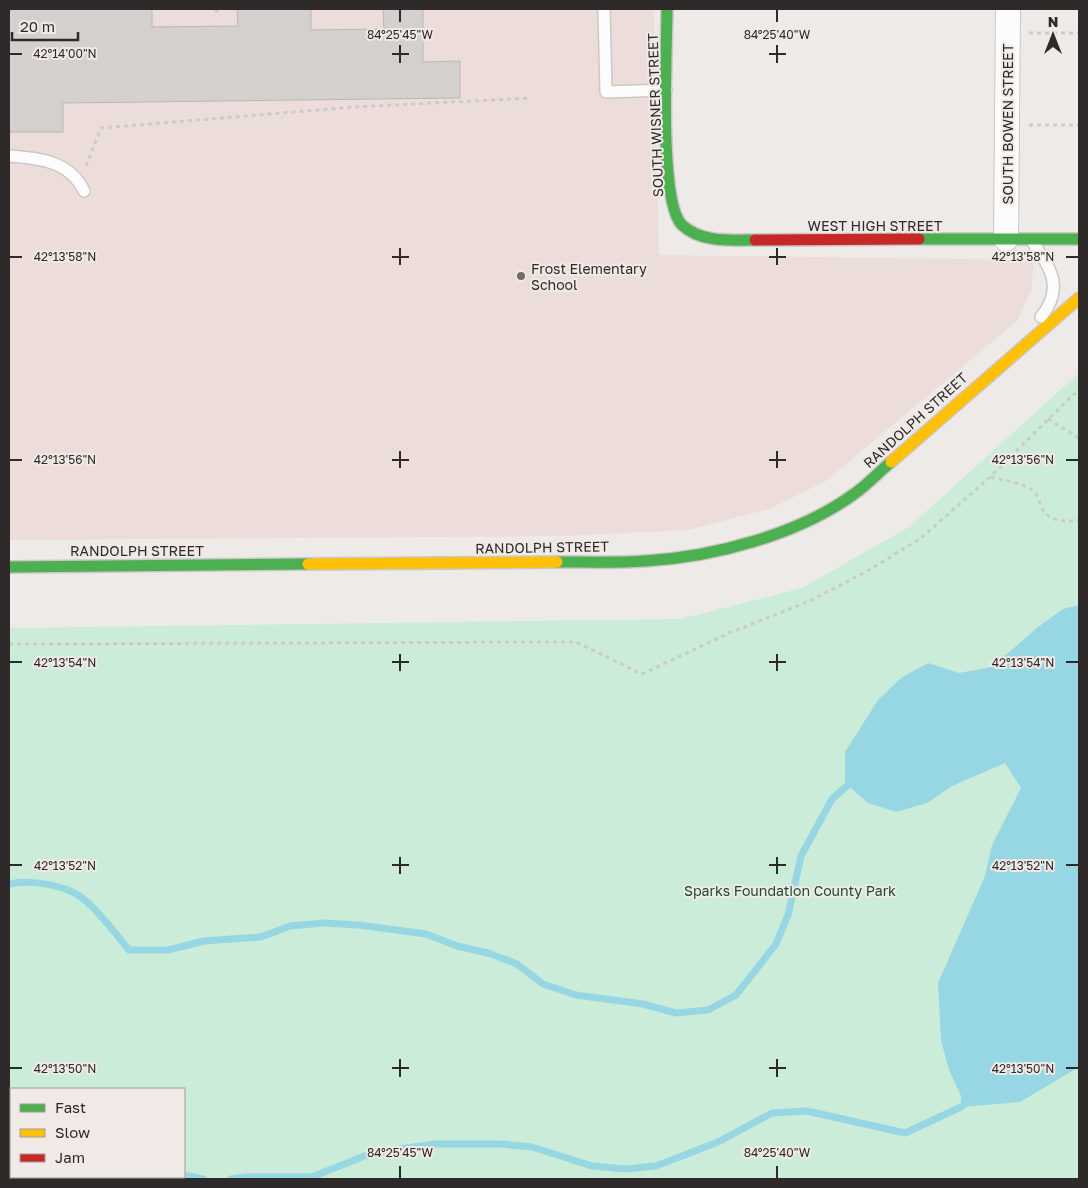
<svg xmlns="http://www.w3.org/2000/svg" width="1088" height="1188" viewBox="0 0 1088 1188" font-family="'Golos Text',sans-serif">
  <rect width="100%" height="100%" fill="#eeeae8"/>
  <path fill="#edddda" d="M9,9H654L659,255L1034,260L1031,291L1017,321L826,481L769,509L688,530L564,536L9,540Z"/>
  <path fill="#cbecd8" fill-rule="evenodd" d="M1079,373V1179H9V628L681,619L802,588L909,527ZM11,1089H184V1177H11Z"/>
  <path fill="#97d6e3" d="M1079,605V1067L1020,1102L961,1107V1096L949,1070L941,1040L938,983L985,876L992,845L1021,788L1005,763L952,786L927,803L896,812L868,803L845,783V752L878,700L901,678L928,663L959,673L992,667L1038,627L1063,609Z"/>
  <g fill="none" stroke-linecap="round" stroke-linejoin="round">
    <path stroke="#97d6e3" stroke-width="7" d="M9,884C30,879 69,885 86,901C102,915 115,933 129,950H168L204,941L261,937L290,926L324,923L359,925L426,934L457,946L488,953L517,964L543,984L576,995L643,1004L676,1013L708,1010L736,995L776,944L788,915L801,856L832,799L855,779
      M184,1175L203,1179
      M231,1179L246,1177H312L372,1153L435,1144H501L532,1147L592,1166L625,1169L656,1166L718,1142L772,1113L807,1111L905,1133L961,1107L966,1103"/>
  </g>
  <path fill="#d3d0ce" stroke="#bab7b6" d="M9,9H152V27L238,26L237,9H311V30L384,29L383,9H423V62L460,61V98L63,103V132H9Z"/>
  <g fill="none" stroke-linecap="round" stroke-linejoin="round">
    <defs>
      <path id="lane" d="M604,9L606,92L666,90
        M9,156C39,158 70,161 84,191
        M1032,241C1050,268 1065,287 1041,317"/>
      <path id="street" d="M1006,239L1008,9"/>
      <path id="fast" d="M667,9C667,47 658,202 682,225C701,243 732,240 755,240
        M919,239H1079
        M557,562C586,562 616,563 645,561C713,557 798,535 854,494C867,485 879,472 891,462
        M9,567L308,564"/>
      <path id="slow" d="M891,462L1079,298
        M308,564L557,562"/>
      <path id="jam" d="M755,240L919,239"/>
    </defs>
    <use href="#lane" stroke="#cbc8c6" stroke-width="14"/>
    <use href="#street" stroke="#cbc8c6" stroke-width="26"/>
    <use href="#fast" stroke="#cbc8c6" stroke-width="14"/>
    <use href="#slow" stroke="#cbc8c6" stroke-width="14"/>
    <use href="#jam" stroke="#cbc8c6" stroke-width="14"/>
    <path stroke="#cccbcb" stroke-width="3" stroke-dasharray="4 4" stroke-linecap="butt" d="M215,9L220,16
      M1029,33H1079
      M1029,125H1079
      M86,166L101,128L354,107L531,98
      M1048,419L1079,438
      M991,477C1004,481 1025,482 1035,493C1039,496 1039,503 1041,507C1049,522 1065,522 1079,520
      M9,644L576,642L642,674L729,633L812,600L867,571L920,539L990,477L1079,389"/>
    <use href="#lane" stroke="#fcfcfc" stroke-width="11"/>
    <use href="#street" stroke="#fcfcfc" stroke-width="24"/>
    <use href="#fast" stroke="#4caf50" stroke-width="11"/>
    <use href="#slow" stroke="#ffc107" stroke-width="11"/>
    <use href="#jam" stroke="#c62828" stroke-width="11"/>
  </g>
  <path fill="none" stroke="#2d2a29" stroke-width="2" d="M400,10V22M777,10V22M400,45V63M777,45V63M10,54H22M392,54H409M769,54H786M400,248V265M777,248V265M10,257H22M392,257H409M769,257H786M1066,257H1078M400,451V468M777,451V468M10,460H22M392,460H409M769,460H786M1066,460H1078M400,654V671M777,654V671M10,662H22M392,662H409M769,662H786M1066,662H1078M400,857V874M777,857V874M10,865H22M392,865H409M769,865H786M1066,865H1078M400,1059V1077M777,1059V1077M10,1068H22M392,1068H409M769,1068H786M1066,1068H1078M400,1166V1178M777,1166V1178"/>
  <circle fill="#716d6c" stroke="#f0e9e6" stroke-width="2" cx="521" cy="276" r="5"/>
  <g text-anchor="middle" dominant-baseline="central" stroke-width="4" stroke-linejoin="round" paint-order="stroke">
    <g font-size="14" fill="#2d2a29" stroke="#f0e9e6">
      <text transform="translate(655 115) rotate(-92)">SOUTH WISNER STREET</text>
      <text transform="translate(1007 124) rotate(-90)">SOUTH BOWEN STREET</text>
      <text x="875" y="225">WEST HIGH STREET</text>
      <text transform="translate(915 420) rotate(-42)">RANDOLPH STREET</text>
      <text transform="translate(542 547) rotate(-1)">RANDOLPH STREET</text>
      <text x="137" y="550">RANDOLPH STREET</text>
    </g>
    <g font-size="14" fill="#2d2a29" stroke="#f0e9e6" text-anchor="start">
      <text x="531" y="268">Frost Elementary<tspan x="531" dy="16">School</tspan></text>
    </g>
    <g font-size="14" fill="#164d34" stroke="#f0e9e6">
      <text x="790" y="890">Sparks Foundation County Park</text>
    </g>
  </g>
  <g font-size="12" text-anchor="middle" fill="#2d2a29" stroke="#f0e9e6" stroke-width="4" stroke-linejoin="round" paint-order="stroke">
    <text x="400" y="39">84°25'45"W</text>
    <text x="777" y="39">84°25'40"W</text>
    <text x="65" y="58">42°14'00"N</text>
    <text x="65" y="261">42°13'58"N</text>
    <text x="1023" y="261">42°13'58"N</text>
    <text x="65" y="464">42°13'56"N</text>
    <text x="1023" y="464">42°13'56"N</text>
    <text x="65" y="667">42°13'54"N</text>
    <text x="1023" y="667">42°13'54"N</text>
    <text x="65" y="870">42°13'52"N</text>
    <text x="1023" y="870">42°13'52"N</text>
    <text x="65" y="1073">42°13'50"N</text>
    <text x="1023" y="1073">42°13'50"N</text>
    <text x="400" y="1157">84°25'45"W</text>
    <text x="777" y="1157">84°25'40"W</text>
  </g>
  <rect width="1088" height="1188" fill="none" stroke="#2d2a29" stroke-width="20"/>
  <rect x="10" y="1088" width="175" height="90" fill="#f0e9e6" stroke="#a29d9a"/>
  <rect x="20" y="1104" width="25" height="8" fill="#4caf50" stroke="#a29d9a"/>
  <text x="55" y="1113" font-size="15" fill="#2d2a29">Fast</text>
  <rect x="20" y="1129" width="25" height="8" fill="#ffc107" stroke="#a29d9a"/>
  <text x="55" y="1138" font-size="15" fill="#2d2a29">Slow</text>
  <rect x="20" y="1154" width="25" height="8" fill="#c62828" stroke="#a29d9a"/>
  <text x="55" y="1163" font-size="15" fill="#2d2a29">Jam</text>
  <g transform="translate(1053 35)" stroke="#f0e9e6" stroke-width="4" paint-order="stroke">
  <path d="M0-4L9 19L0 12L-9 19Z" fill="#2d2a29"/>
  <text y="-8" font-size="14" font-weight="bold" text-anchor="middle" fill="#2d2a29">N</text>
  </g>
  <path d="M12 32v8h66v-8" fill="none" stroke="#2d2a29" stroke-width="2.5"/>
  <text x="20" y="32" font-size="15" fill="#2d2a29" stroke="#f0e9e6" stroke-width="4" paint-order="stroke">20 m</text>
</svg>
